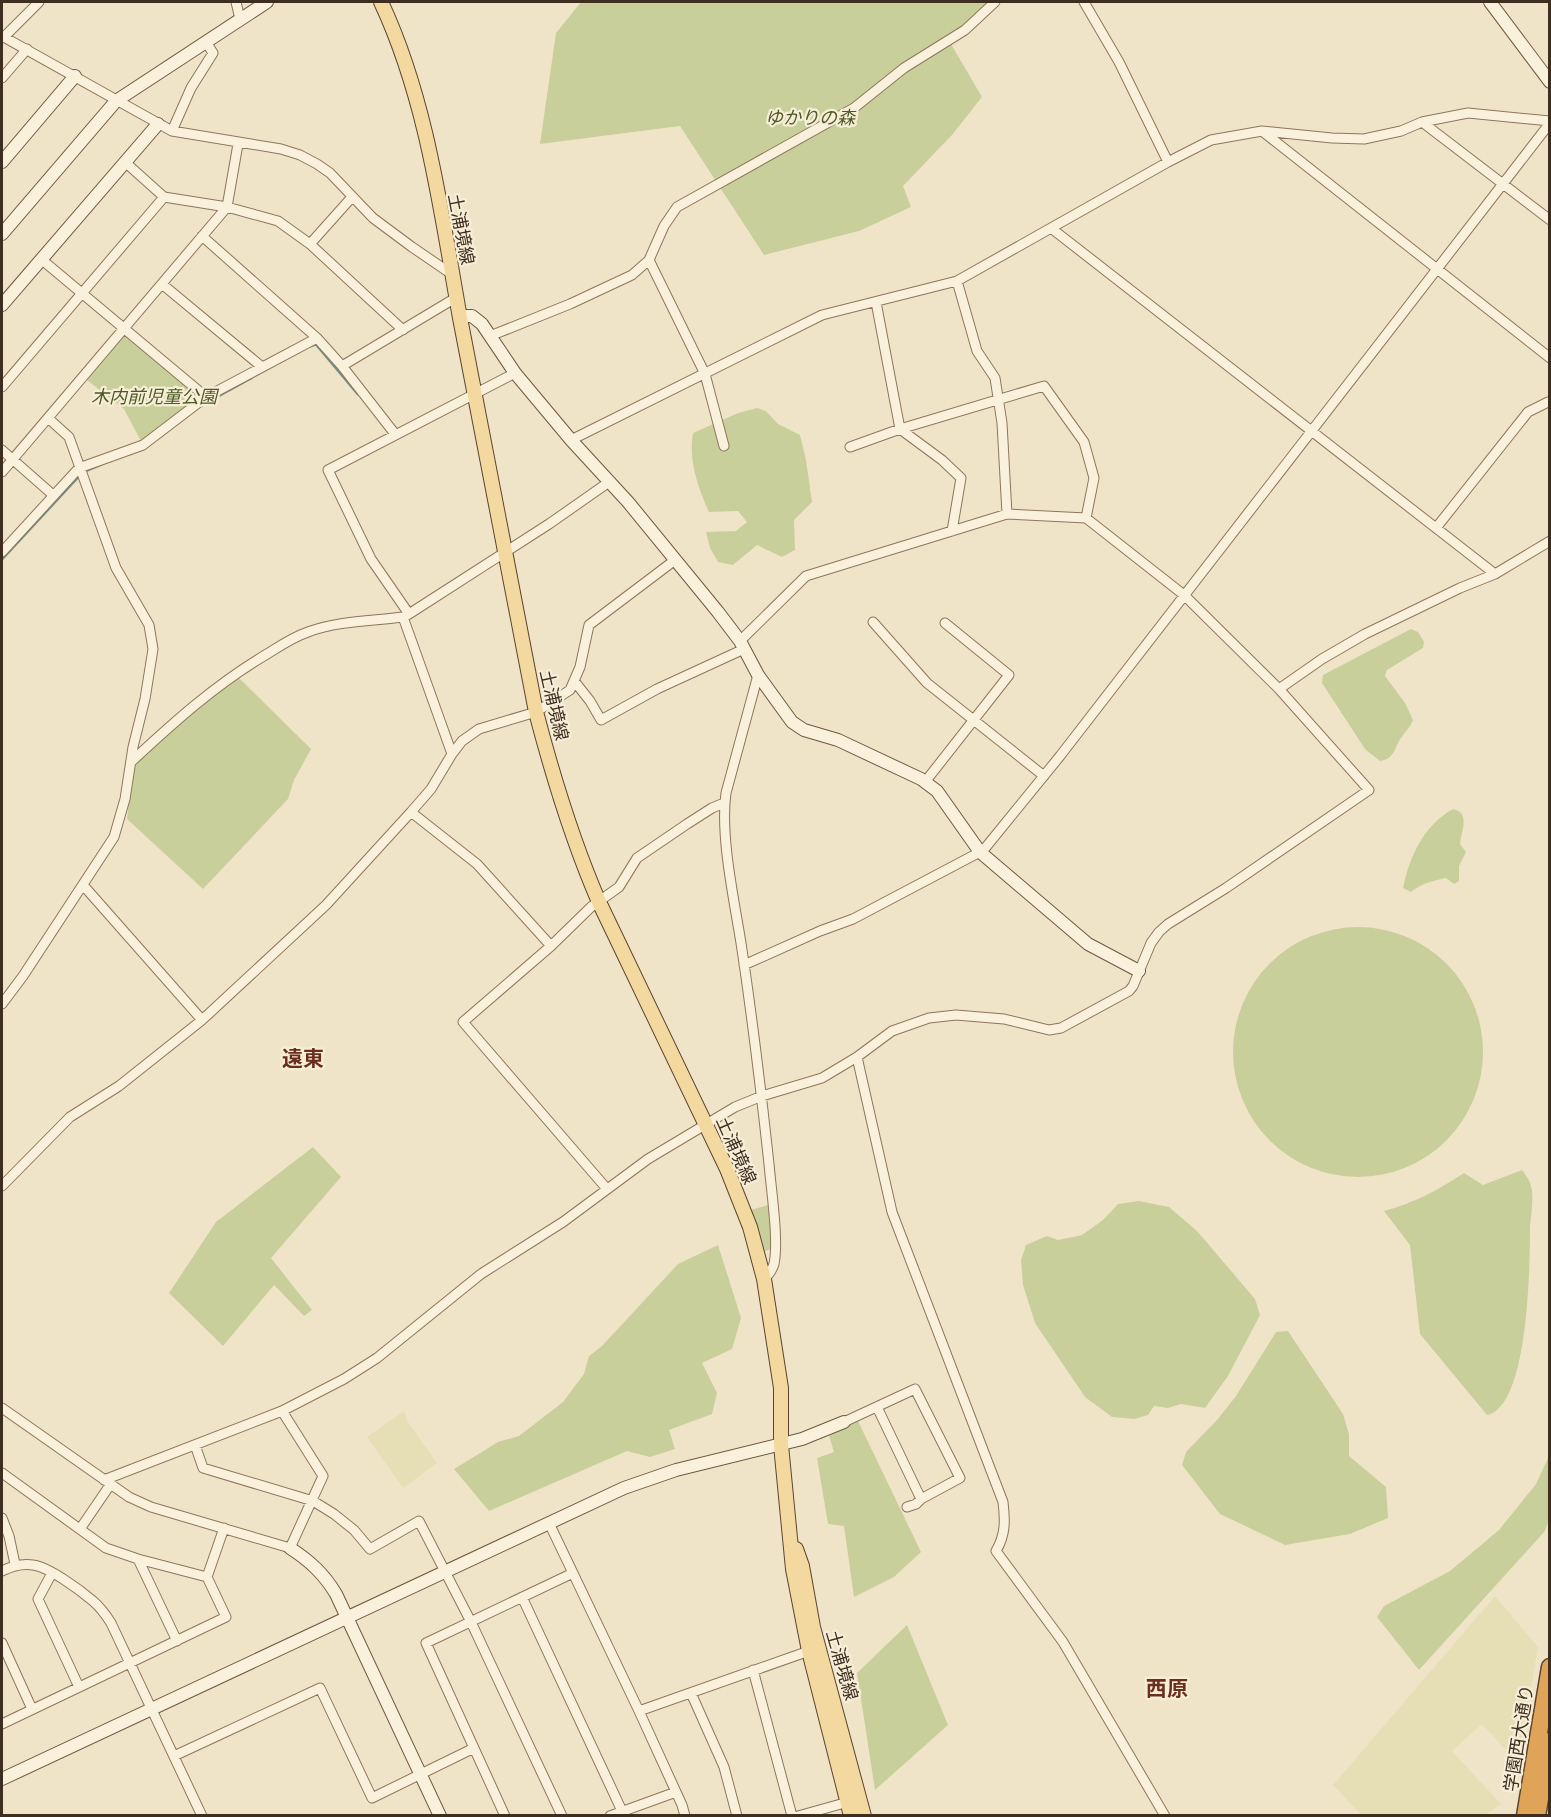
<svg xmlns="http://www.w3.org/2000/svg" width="1551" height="1817" viewBox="0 0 1551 1817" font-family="'Playfair Display','Noto Sans JP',serif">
  <rect width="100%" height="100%" fill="#f0e4c8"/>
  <path fill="#e6deb5" d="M404,1411L408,1422L437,1463L403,1488L367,1437Z
    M1495,1596L1538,1647L1518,1763L1482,1724L1452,1751L1501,1804L1485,1815H1361L1333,1785Z"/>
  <path fill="#c9cf9b" d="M581,2H991L951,44L982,97L952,135L903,186L911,207L859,231L764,255L680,126L540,144L556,33Z
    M124,328L206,397L143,445L124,409L83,377Z
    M757,408L766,411L778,424L800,435L806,460L812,502L794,520L795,550L782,557L757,545L733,565L718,562L710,548L706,532L736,531L747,522L738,511L709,512C698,488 688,459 693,433L738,413Z
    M1411,629L1418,632L1424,642L1423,648L1387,670L1385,676L1405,703L1413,720C1409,729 1404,733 1399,741C1394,751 1393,759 1380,761L1365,749L1322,683L1323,675Z
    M236,675L311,749L294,780L288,799L203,889L127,819L132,769L162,737Z
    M1453,809C1471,813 1461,831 1460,844L1466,852L1459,866V881L1454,884L1446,878C1432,881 1422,883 1411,892L1403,888C1410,856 1423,826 1453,809Z
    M1233 1052a125 125 0 1 1 250 0a125 125 0 1 1-250 0Z
    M313,1147L341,1177L271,1258L312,1310L304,1316L274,1285L223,1346L169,1293L216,1222Z
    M1522,1170C1525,1174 1530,1180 1531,1186C1534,1196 1531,1216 1530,1227C1530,1262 1529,1407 1487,1415L1420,1334L1410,1245L1384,1211C1414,1203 1438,1190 1464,1173L1483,1185Z
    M1139,1201L1169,1207L1197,1231L1255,1299L1260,1315L1228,1376L1205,1408L1181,1404L1168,1408L1154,1406L1148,1415L1134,1419L1112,1417L1085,1397L1035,1323L1023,1285L1021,1260L1026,1245L1047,1236L1058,1240L1082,1235L1103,1220L1118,1204Z
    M768,1205L773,1249L765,1251L751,1210Z
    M718,1245L741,1318L732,1349L702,1363L717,1393L712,1414L669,1430L675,1449L650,1457L627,1451L489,1511L454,1469L498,1442L519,1436L563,1402L584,1374L589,1356L602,1346L678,1264Z
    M1288,1331L1343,1414L1349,1434V1456L1386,1487L1388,1518L1350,1534L1285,1545L1220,1514L1182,1465L1186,1452L1217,1420L1236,1396L1276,1332Z
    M858,1421L921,1552L894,1577L854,1597L844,1526L828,1524L817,1458L834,1452L829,1436Z
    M1549,1456V1520L1545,1531L1419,1670L1377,1617L1384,1606L1450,1571L1499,1530L1536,1484Z
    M907,1625L948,1725L875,1790L857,1673Z"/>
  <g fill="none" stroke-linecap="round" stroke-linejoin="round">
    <path stroke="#6f938a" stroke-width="3" d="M310,346L316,344L358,394
      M202,405L251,378
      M85,471L104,463
      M2,559L78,477"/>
    <defs>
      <path id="street" d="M236,2L240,19
        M1084,2L1119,62L1168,162
        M2,36L172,131L281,149L300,155L317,164L330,173L373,218L412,247L453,275
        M4,37L39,2
        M2,78L27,49
        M1422,122L1550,220
        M172,131L191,88L213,53L206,42
        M1262,131L1550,358
        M125,162L164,197L227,207L278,221L310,244L403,330
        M1051,228L1495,574
        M202,236L317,338
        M310,244L352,197
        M41,259L206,397
        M649,260L705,374L724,446
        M957,281L977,351L995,378L1002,423L1007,514
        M162,284L262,367
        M876,302L900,429L942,460L961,478L952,531
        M490,336L570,304L632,275L649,260L664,226L677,207L854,108L904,68L965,30L995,2
        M342,366L395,434
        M2,387L164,197
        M571,440L822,315L957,281L1168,162L1211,140L1262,131L1332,138L1364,139L1401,131L1422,122L1468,113L1550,121
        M850,447L900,429L1044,386L1084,442L1094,478L1086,518
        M2,450L53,495
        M2,472L227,207L238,144
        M1436,528L1528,412L1548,402
        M2,552L79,468L143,445L206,397L317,338L342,366L457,297
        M409,614L549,524L609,482
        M403,617L452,754
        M873,622L927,683L1044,776
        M758,675L726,793C720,836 734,899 741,943C752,1016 761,1090 769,1164C771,1189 779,1240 774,1264C772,1270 769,1275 764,1279
        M575,682L590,701L601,720L657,689L744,649
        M1279,689L1322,659L1365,634L1460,588L1495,574L1550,541
        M131,762C174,722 216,684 267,654C280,646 293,637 308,632C337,621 372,621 403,617L409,614L371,559L328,470L515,373
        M925,782L1009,675L945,623
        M83,885L202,1020
        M551,946L477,864L411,812L431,789L452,754L462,741L479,729L536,712L570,690L580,667L589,625L675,560
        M744,965L820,931L853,919L980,852L986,847L1060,756L1550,123
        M2,1004L23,976L114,837L125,799L133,747L145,699L153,649L149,625L116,568L69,437L48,418
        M857,1057L892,1212L1003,1502C1005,1520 1006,1534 996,1551L1063,1642L1165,1816
        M2,1186L70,1117L119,1086L202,1020L326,905L411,812
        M607,1189L463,1022L551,946L591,907L619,887L637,858L687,824L712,808L724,803
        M2,1408L129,1497L151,1507L290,1548L323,1476L282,1411
        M844,1422L915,1389L960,1478L921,1499L877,1407
        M195,1445L203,1468L313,1501L334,1514L354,1530L370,1549L419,1521L471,1622L562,1816
        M2,1473L106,1548L138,1559L177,1641
        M104,1480L282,1411L344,1379L377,1358L481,1274L563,1222L648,1159L735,1107L762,1096L822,1078L857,1057L892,1031L929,1018L956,1015L1004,1019L1049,1030L1061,1028L1129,991L1133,986L1151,943L1159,932L1168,924L1226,888L1369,790L1279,689L1184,595L1086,518L1007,514L806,576L740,641
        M907,1507L916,1504L921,1499
        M2,1518L9,1536L15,1564
        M549,1523L639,1711L682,1805L685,1816
        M80,1529L110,1485
        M138,1559L207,1577
        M2,1571C12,1566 21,1563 33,1565C49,1567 80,1590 93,1601C100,1607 106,1615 111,1623L202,1816
        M52,1573L38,1599L79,1687
        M522,1597L622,1811
        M2,1643L32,1709
        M753,1670L792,1816
        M691,1693L724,1767L737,1816
        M639,1711L809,1651
        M2,1724L226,1617L207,1577L224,1528
        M174,1756L320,1688L372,1798L474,1748
        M505,1816L426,1643L573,1573
        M610,1816L676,1792
        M798,1816L848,1802"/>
      <path id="secondary" d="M1490,2L1550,82
        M2,162L75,76
        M2,234L116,101L267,2
        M2,305L158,124
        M460,316H472L482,324L515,373L571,440L628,502L718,612L740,641L758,675L792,722L804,730L838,740L921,779L937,791L980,852L1088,944L1139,971
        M290,1548C310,1561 324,1574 336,1594L440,1816
        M2,1779L624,1488L676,1470L802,1439L844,1422"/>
      <path id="primary" d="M381,2C427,100 441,212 460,318C485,450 511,581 536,712C553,777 572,840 599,902L727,1169L750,1227L764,1279L781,1388V1445L793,1569L809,1651L851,1816
        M796,1549L802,1566L813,1627L864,1816"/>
      <path id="highway" d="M1525,1816L1550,1667
        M1537,1816L1550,1741"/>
    </defs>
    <use href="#street" stroke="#8d765c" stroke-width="11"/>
    <use href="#secondary" stroke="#6f573f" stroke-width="14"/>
    <use href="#primary" stroke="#5b4430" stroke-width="16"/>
    <use href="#highway" stroke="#5b4430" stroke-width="19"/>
    <use href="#street" stroke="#faf1dc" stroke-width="9"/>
    <use href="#secondary" stroke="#faf1dc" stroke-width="12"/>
    <use href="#primary" stroke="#f3d9a0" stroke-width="14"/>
    <use href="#highway" stroke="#e0a458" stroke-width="16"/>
  </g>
  <g text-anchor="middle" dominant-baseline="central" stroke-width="4.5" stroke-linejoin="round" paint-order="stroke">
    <g font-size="18" font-style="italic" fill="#4d5a26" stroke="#f7eed8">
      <text x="810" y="117">ゆかりの森</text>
      <text x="154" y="396">木内前児童公園</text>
    </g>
    <g font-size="18" fill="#3d2e20" stroke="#f7eed8">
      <text transform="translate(462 229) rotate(79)">土浦境線</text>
      <text transform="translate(555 705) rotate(77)">土浦境線</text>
      <text transform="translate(737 1150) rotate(66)">土浦境線</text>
      <text transform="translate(843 1665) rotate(74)">土浦境線</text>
      <text transform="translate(1518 1738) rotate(-81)">学園西大通り</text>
    </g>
    <g font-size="21" font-weight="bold" fill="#6b2e1e" stroke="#f7eed8">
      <text x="303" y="1057">遠東</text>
      <text x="1167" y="1687">西原</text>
    </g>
  </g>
  <rect width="1551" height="1817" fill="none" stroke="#3d2e20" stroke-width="6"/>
</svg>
